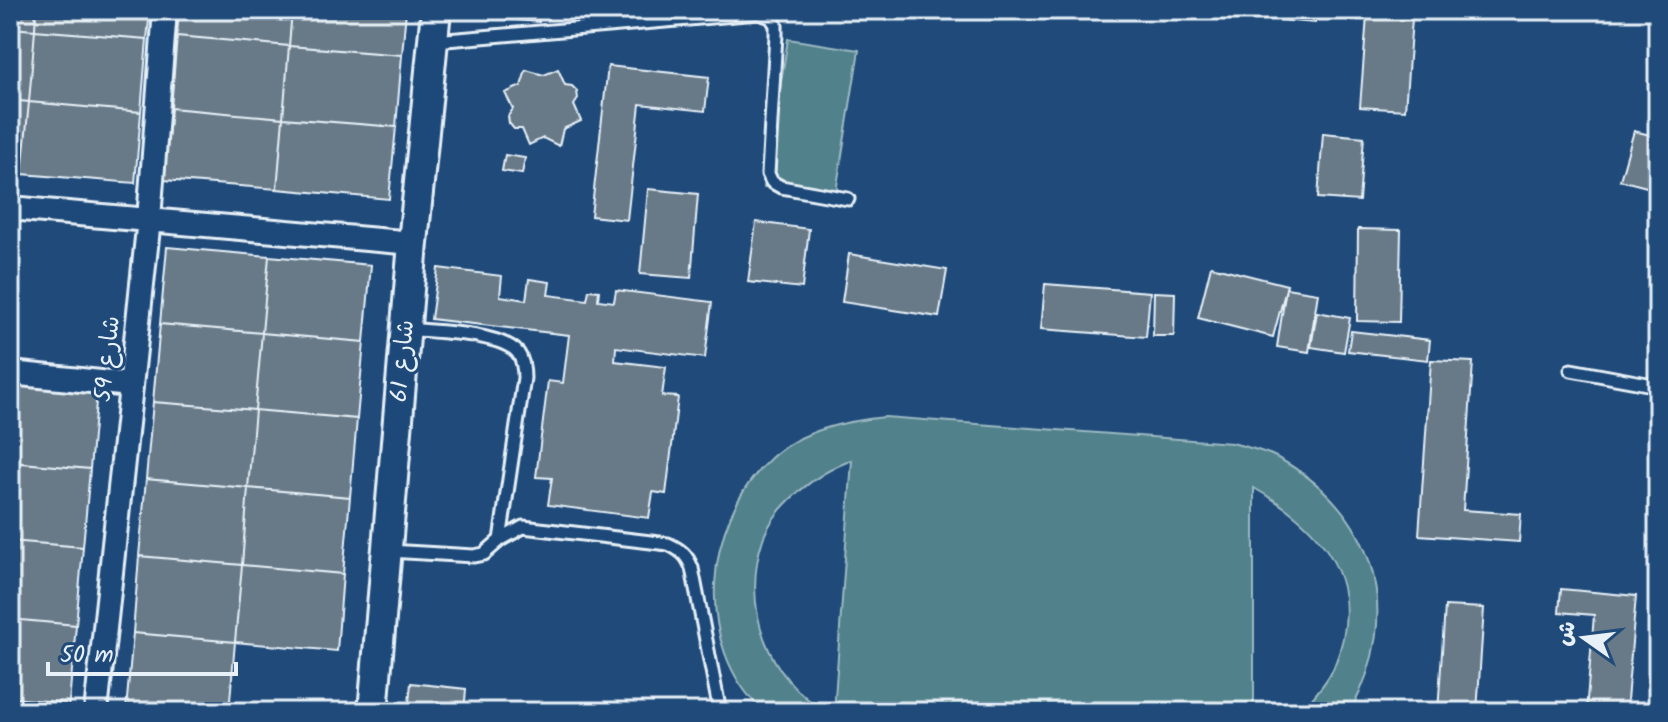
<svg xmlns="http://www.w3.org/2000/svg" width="1668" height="722" viewBox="0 0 1668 722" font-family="Kalam,'Playpen Sans Arabic',sans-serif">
  <rect width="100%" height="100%" fill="#1f4a7a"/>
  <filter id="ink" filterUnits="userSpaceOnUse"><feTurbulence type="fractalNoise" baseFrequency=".0125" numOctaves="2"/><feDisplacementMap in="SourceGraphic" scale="16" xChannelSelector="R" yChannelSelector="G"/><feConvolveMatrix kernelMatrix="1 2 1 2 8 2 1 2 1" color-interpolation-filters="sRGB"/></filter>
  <g filter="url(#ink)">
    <path fill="#51818b" stroke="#9cb9c2" stroke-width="2" d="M788,39L859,50L835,198L764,187Z
      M885,417L1232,443C1246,447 1261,450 1274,456C1376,509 1405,612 1350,712H1301C1312,698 1327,683 1334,667C1368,584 1324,527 1254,488V712H834L852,460C819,472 775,504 763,539C741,604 766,680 828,712H764C692,647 703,521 771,458C801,430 846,421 885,417Z"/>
    <path fill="#677a88" stroke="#e8f1f8" stroke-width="2" d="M10,10H36L35,30L10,28Z
      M36,10H150L147,39L35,30Z
      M179,10H292L289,46L177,36Z
      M292,10H406L402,55L289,46Z
      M482,10H540L539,22L481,17Z
      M1222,10H1316L1315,23L1222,15Z
      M1367,16L1412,19L1405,110L1360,107Z
      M10,28L35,30L29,102L10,100Z
      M35,30L147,39L141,112L29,102Z
      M177,36L289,46L283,118L171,108Z
      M289,46L402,55L396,127L283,118Z
      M608,66L709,77L705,111L640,104L627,220L591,216Z
      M558,69L565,85L572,86L577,91L578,99L574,105L581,121L563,129L559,146L543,138L529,145L522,129H514L509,123L508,116L513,109L505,93L521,86L526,70L544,75Z
      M10,100L29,102L22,174L10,173Z
      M29,102L141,112L135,183L22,174Z
      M171,108L283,118L277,189L164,180Z
      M1657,109L1658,110V190L1620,180L1634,131L1650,135Z
      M283,118L396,127L389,199L277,189Z
      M1323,133L1364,137L1359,201L1318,198Z
      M505,155L525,158L522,174L502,171Z
      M648,189L698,194L691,278L640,274Z
      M756,222L809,229L802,288L748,282Z
      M1358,229L1401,230L1399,322L1357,321Z
      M167,247L269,256L262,333L160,324Z
      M849,254L947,270L939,317L842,302Z
      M269,256L371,265L364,342L262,333Z
      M1211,266L1287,285L1273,337L1198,318Z
      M438,268L502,276L500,296L526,300L529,279L550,282L548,295L587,300L589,290L599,291L598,300L614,302L616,290L712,302L705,358L616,347L615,361L666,367L662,396L678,397L666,494L653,492L649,518L548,505L552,478L536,477L548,381L563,383L569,335L431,319Z
      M1045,284L1150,292L1146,337L1041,329Z
      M1286,288L1318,293L1309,352L1277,347Z
      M1154,292L1175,293L1174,336H1153Z
      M1317,312L1350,318L1344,352L1311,347Z
      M160,324L262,333L255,410L153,402Z
      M1351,331L1430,340L1428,360L1348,351Z
      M262,333L364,342L357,419L255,410Z
      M1431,360L1473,362L1463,510L1521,514L1519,542L1419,535Z
      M10,384L97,391L90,469L10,462Z
      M153,402L255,410L248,488L146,479Z
      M255,410L357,419L350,497L248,488Z
      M10,462L90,469L83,547L10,541Z
      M146,479L248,488L242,565L139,556Z
      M248,488L350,497L343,574L242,565Z
      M10,541L83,547L76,625L10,619Z
      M139,556L242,565L235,642L133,633Z
      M242,565L343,574L337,651L235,642Z
      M1561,589L1636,596L1626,712H1586L1594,615L1559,612Z
      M1445,606L1484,608L1477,712H1438Z
      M10,619L76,625L69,703L10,698Z
      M133,633L235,642L229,712L126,710Z
      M411,683L466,689L464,712H408Z
      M10,698L69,703L68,712H10Z"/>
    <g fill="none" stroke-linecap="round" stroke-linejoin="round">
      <defs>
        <path id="service" d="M435,41L758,13L771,17L776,25V35L768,174L772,182L781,187L848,199
          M406,329C432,332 501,332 518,353C523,360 524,369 524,378L500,540
          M1571,370L1658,386
          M389,551L474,556L484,554L500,540L523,527L668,544C681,550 687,555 692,568L720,712"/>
        <path id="minor" d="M10,208L413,243
          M10,373L131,385
          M96,712L149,219L165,10"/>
        <path id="tertiary" d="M373,712L413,243L436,10"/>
      </defs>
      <use href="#service" stroke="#e8f1f8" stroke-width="17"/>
      <use href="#minor" stroke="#e8f1f8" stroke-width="28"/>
      <use href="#tertiary" stroke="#e8f1f8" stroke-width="34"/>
      <use href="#service" stroke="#1f4a7a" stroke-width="11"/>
      <use href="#minor" stroke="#1f4a7a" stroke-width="22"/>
      <use href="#tertiary" stroke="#1f4a7a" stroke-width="28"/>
    </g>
  </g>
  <g text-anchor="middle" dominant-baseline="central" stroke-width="6" stroke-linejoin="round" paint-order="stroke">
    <g font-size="24" fill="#e8f1f8" stroke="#1f4a7a">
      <text transform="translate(108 359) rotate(-84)">شارع 59</text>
      <text transform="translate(403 361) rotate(-85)">شارع 61</text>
    </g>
  </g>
  <rect width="1668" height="722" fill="none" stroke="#1f4a7a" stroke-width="40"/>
  <rect x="20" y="20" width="1628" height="682" fill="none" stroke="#e8f1f8" stroke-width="3" filter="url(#ink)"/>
  <g transform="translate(1584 638) rotate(284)" stroke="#1f4a7a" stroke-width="6" paint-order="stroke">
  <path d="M0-6L14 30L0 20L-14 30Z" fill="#e8f1f8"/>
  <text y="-12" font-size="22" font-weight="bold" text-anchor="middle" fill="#e8f1f8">ش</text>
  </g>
  <path d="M48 662v12h188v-12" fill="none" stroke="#e8f1f8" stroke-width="4"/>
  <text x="60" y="662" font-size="24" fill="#e8f1f8" stroke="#1f4a7a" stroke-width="6" paint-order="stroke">50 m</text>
</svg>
